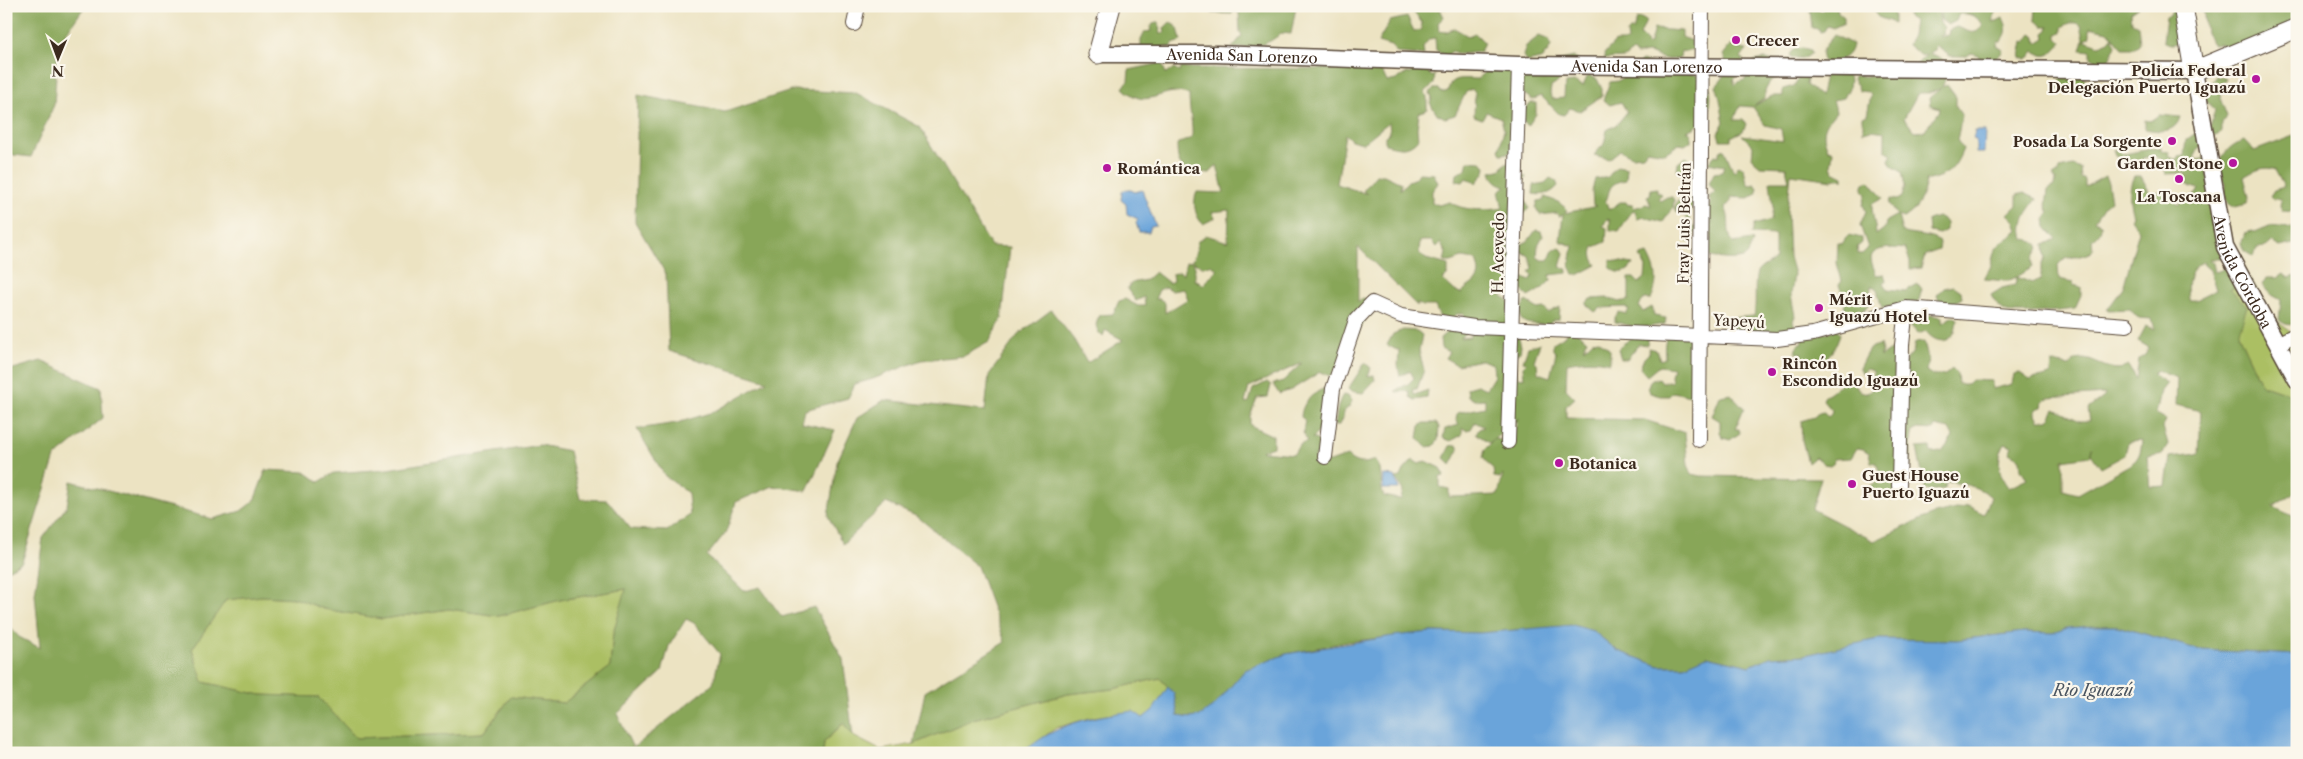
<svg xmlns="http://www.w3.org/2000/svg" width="2303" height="759" viewBox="0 0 2303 759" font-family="'Libre Caslon Text',serif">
  <rect width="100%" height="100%" fill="#fbf7ec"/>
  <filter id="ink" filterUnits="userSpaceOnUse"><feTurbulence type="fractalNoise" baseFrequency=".02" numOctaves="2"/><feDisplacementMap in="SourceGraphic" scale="10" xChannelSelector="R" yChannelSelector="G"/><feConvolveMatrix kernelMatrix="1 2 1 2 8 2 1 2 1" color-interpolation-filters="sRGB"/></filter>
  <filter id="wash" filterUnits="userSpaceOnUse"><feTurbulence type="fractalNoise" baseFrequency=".0096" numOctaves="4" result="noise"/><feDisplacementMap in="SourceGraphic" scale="20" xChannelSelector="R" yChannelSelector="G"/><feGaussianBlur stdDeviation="1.12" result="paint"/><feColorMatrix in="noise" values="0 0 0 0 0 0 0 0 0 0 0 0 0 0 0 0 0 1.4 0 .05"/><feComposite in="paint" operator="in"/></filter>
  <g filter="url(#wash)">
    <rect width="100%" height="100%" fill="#ece3c2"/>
    <path fill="#abbf63" stroke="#737440" d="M2250,278L2275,320L2294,334L2297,339V407L2295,396L2261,384L2238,334L2230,290Z
      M627,589L613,634L610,667L564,703L511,697L484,733L356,738L318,697L261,695L203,682L192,649L225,600L262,596L295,598L324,609L382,619L449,609L499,616L560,600Z
      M1160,678L1168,687L1153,711L1143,718L1114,714L1093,717L1056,728L1022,753H823L824,742L844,723L853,736L880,750L914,744L973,719L1068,694L1113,689Z"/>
    <path fill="#88a659" stroke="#62683c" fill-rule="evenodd" d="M6,6H85L58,45L54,105L31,157L6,154Z
      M1187,6H1296V7L1291,34L1281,33C1268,46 1250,48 1232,48L1242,36L1240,33L1239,12L1232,11V14L1212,13L1209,10L1191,12Z
      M1409,6H1455L1440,9L1444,17L1438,23L1439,31L1446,32L1454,28L1468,36L1475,33L1484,42L1480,52L1460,54L1451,51L1446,57L1436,50L1435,38L1429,39L1423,47L1424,55L1397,53L1391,46L1378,42L1390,21L1407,17L1414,31L1421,30L1422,23Z
      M1826,6H1837L1838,12L1844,17V23L1833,28L1827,26L1824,31L1820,32L1819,29L1812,28L1810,10L1818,8L1821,11Z
      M1876,6H1894V23L1878,17L1875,13Z
      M1927,6H1938L1940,23L1944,27L1943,34L1939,37L1948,35L1949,30L1956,27C1967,29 1974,39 1983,25C1978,16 1968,13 1959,14L1956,21L1948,25L1941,20L1940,12L1953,6H1996L1993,23L2003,18C2008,27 2008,34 2001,41H1998L1997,46L2003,50C1999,59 1990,62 1980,61L1978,55L1971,53L1967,56H1950L1936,46L1935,50L1929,53C1932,55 1938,56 1941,58C1950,65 1946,79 1942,87L1947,85L1956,97V107L1962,116L1957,140L1963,149C1954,171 1948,175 1926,181C1923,195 1918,212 1903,218L1898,216L1902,232C1916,237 1927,234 1940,242L1939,250L1925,255L1921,268L1910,269V261L1905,249C1896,248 1873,246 1871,258C1871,264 1875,269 1876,275L1884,274L1886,280L1884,283L1888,289L1905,291L1918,284L1922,289L1919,300L1915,303L1882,308L1877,290L1871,286L1870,302L1864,310H1857L1844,318L1845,301L1839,285L1842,281L1837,263L1838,243L1842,244L1848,235L1862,238V243L1857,247L1858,254H1862L1868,248L1860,225L1866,211L1863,205L1866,194L1862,190L1864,183L1869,181L1883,198L1872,204C1871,208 1876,228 1876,235L1885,228L1886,221L1897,215L1889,204L1890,199L1897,200L1902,197L1905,186L1902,172L1892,166L1889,160L1892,154L1885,150V132L1872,130L1863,132V117L1867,115L1871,95L1868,92L1859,91L1858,86L1853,80L1854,76L1907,77L1908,73L1927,54L1922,56L1908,45L1912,35L1914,21L1908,17L1909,10L1925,14ZM1941,88L1929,98L1930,105L1940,108L1939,112L1924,131L1915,132L1904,118L1918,93H1930Z
      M2036,6H2140L2131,12L2132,22L2138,25L2140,43L2135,48H2123L2108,31L2090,27V36L2085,40L2099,45L2109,41L2112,37L2116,45L2110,58L2103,63L2091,58V51L2081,50L2084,39L2081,25C2076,21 2067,23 2062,27V33L2057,34V38L2061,42C2059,47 2049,58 2042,55C2039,54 2037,52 2034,51L2027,60L2020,57L2023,41L2026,42L2032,34L2035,36L2037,43L2045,38L2044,33L2048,30L2049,26H2043L2035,20Z
      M2189,6L2193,8L2182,41C2174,44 2170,46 2163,41L2166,16L2170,15L2173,7L2180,8Z
      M2203,6H2235L2240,10L2250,9L2252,6H2297V42L2295,37C2278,41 2232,56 2220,43L2213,44L2206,33Z
      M1641,18L1646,21L1640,35L1646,41L1647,45L1650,43L1654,29L1682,31V37L1691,41L1693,49L1686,52L1681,51L1680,57C1667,63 1659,56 1648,53C1645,53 1639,55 1636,55L1633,51L1624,58L1605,59L1604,54L1615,42H1628L1627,33L1630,30H1633L1637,19Z
      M1159,22L1160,34L1165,32L1164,28L1170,22L1178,28L1181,41L1173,44L1172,47L1141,48V40L1145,32L1151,31L1150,28L1153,24Z
      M1834,35L1852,44C1850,59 1838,61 1825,63C1816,51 1827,45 1834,35Z
      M1539,36L1549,40L1551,46L1547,53L1544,54V58L1527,62L1523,56L1526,46Z
      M1730,46H1738L1740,49L1747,50L1741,58L1743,59L1742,72L1733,79L1735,85L1738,82L1745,80L1754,61L1766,59L1775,61L1777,78L1771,80L1765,91V98L1754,106L1772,96H1783V89L1794,86L1802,71L1808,73L1806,85L1821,96L1825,75L1843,71L1850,79L1849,88L1844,98L1833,100L1836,112C1825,124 1820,132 1828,149L1833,151L1831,165L1833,171L1843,176V180L1841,178L1832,180L1791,174L1787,211L1789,257L1794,274L1791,295L1795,316L1793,321L1796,329L1795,332L1749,329L1728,332L1729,318L1754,316C1757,304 1753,278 1758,271C1762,266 1770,263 1775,259V235L1752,234L1754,225L1771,220L1773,207L1770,181H1789L1786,167L1760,166L1752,159L1753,146L1742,135L1783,141L1781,129L1765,125L1753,107L1740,106L1734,120H1743L1746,124L1743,131L1731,137V140H1720L1718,133L1724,122C1721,109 1721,98 1716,86C1727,75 1729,68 1723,55Z
      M1803,48L1811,50L1812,53L1805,58H1792L1790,54L1795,49Z
      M1574,57L1578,59C1568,68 1563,81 1551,87L1550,94L1553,99L1564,98L1565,83L1575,82L1583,86L1588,75L1597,79L1602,89V96L1580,111L1570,108L1564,115L1559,114L1541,96L1532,100L1523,93L1521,108L1527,107L1531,103H1536V114L1528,126L1522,119L1515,152L1501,154L1499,150L1504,130L1501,118L1486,112L1482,119L1474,116L1475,93L1472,89L1466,92L1455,115L1445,118L1436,113L1430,103L1432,98L1430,93L1433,89H1439L1441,93L1448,91C1451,75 1465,79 1478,79L1488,68L1522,71L1532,77L1562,60Z
      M1642,61L1707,78C1715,99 1711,123 1687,131L1691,133V141L1685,145L1679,144L1665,153L1647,150L1643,155L1632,156L1620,150L1609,159L1594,155L1604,144L1607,130L1617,124L1627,112L1621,102L1610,105L1603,100L1610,82L1618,81Z
      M1162,63L1166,74L1174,68L1180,72L1181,68L1339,69L1342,65L1371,68L1372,64L1378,66L1376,71H1382L1387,82L1396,80L1407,73L1410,74L1415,67L1427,69L1432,77L1435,74L1434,84L1425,92L1427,97V109L1419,113L1417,128L1418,139C1407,151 1399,147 1385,144V136L1390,133L1389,122L1363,143L1351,140L1345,134L1337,184L1367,194L1363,191L1376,175H1384L1401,183L1400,190L1408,181L1416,178L1419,173L1434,174L1438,183L1432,191V203L1439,205L1450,202C1461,211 1489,211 1503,208L1499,191L1506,186C1498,184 1493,180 1491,172L1502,169L1504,165L1510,162L1519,175L1526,177L1519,188L1529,208L1521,217L1512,280L1505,287L1501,295L1509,301L1521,346L1520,352L1515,355L1517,377L1524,378L1523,366L1527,362L1523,361L1528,347L1540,343L1534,361L1537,363L1538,373L1550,377L1556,353L1553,350V343L1566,335L1570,325L1587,340L1584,349L1592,341L1599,340L1610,350V363C1595,359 1581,360 1567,363L1566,389L1575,398L1566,406V418L1645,420L1685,433L1688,465L1692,474L1701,476L1821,478L1812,509L1874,541L1931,515L1968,506L1984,514L1991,497C1979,486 1961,483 1946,482L1945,489L1929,491L1925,489L1917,448L1930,447L1931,453L1942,452L1953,437L1949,429L1935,426L1933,430L1918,429L1913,431C1908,449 1914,466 1907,483L1899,486L1898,497L1893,501C1885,495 1877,496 1868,492L1869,487L1880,479L1878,467L1875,462H1871L1869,453L1863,449L1857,448L1851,458L1833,459L1834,462L1830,465L1824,464L1815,457L1808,463L1802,440L1801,421L1814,417L1818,413L1824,412L1828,417L1831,414L1832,410L1823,400L1825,395C1836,391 1839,379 1853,381L1859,391L1868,393L1874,387L1873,371L1867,369L1862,373L1859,368C1862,363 1868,348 1872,347C1875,346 1878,346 1880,344L1882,351L1880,357L1890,350L1897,351L1903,364L1913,352L1915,343L1924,342L1928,359L1926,371L1932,375H1945L1952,369L1957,374L1958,384H1967L1971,380L1992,381V389L2012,384L2014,374L2020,373L2030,380C2037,377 2044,378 2051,374L2052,363L2069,366C2071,364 2072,362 2075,361C2090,352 2109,377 2128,366L2136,379L2139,359L2146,354L2148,347L2138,341L2146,326L2155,329L2152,319L2138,318L2130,309L2107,310L2123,288L2139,231L2131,219L2133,216C2129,204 2128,187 2134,176H2141L2150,193L2164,191L2172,193L2178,205L2196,194L2199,189L2191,187L2186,182L2185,173L2166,174L2162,160L2154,156L2143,158L2139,168C2129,165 2126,158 2115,156L2113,150L2124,154L2161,147V151L2169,152L2170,157L2177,160L2178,156L2184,155L2186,140L2200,130L2203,147L2199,148L2194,158L2199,160L2204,157L2221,250V259H2209L2213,263L2215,272L2222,270L2230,263L2244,283L2230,290L2247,306L2238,334L2261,384L2295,396L2297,407V491L2273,507L2297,518V655L2200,650L2117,626H2095L2067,628L2053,633L2024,632L1957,640L1878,639L1805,655L1770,657L1750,666L1707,656L1684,666H1659L1618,651L1593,631L1573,626L1480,633L1430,632L1347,642L1286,654L1245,670L1214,706L1200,716L1191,718L1178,716L1174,694L1160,678L1113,689L1068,694L973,719L914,744L925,692L1005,642L977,566L918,517L886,503L843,544L828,516L837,462L857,418L884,400L985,411L989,375L1018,335L1051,310L1074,340L1087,363L1123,340L1105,330L1103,337L1099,333L1096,325L1099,315L1113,314L1119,301L1125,299L1138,306H1145L1144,297L1136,301L1127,289L1131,283L1146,280L1155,272L1169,283L1173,281L1172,274L1179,272L1183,274L1186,262L1192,261L1197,249V242L1206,235L1228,242L1229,210L1212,212L1215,218L1203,224C1195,217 1192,202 1197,192L1224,193L1217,165L1210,173C1184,171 1177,172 1177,144L1192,138C1193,124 1189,110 1189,95C1162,83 1149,114 1123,88L1128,81L1129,70ZM1420,241H1431L1437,247L1440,243L1446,253L1444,262H1451L1462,258L1476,260C1484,283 1474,280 1461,293L1455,291L1443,280L1448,275V265L1426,259L1419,253ZM1358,247L1417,306V303L1422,306H1435L1439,316L1448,321L1457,314H1464L1463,320L1471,330L1470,337L1460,338L1466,332L1451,329L1440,338L1441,348L1449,352L1445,358L1457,365L1481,360L1493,364L1494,376L1486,389L1477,385L1467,388L1468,396L1474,400L1485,399V407L1457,413L1456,419L1459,425L1445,429L1443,438L1451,441L1462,435V428L1466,430L1471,429L1475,422L1484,427L1479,429L1476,433L1489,443L1513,425L1518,418L1510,448L1502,440L1495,439L1485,449L1483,458L1493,469L1494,477L1500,478L1503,475L1498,495L1449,497V489L1440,487V477L1444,476L1441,468L1426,461L1419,464L1413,460L1404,470L1401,477L1396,478L1403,491L1401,499H1398L1384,496C1378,484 1385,467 1374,460C1364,465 1355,464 1347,456L1330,462L1315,460V456L1323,452L1321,442L1312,438L1323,428L1328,387C1314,392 1302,401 1301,417L1305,420L1303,432L1307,442L1299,445L1294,454L1261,451L1273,447V436L1250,425V416L1257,398L1268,397L1271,385L1267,382L1253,389L1249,402L1245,403L1249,387L1302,363L1283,381L1273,384L1279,394L1291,390L1320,372L1330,376L1342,368L1367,315L1368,300L1363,298L1358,303ZM1192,261L1203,267L1210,265L1218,269L1203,285L1195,280V267ZM2204,261L2203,264L2210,270L2216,290L2196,300H2189C2187,283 2188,270 2204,261ZM1165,287L1172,291L1184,289L1188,299L1165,313V303L1160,299H1155L1159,290ZM2158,371L2177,378L2176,405L2201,411L2199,454L2170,457L2166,486L2150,487L2147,457L2163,454L2168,444L2163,427L2166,420L2156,414L2161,391L2167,383L2152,374ZM2105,394L2104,397L2088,409L2090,421H2080L2055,409L2049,420H2039L2036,414V409L2042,407L2043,401L2048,398ZM2142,441C2141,451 2139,459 2131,464L2078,494L2063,490V460L2090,456L2092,447L2091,454L2101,468L2125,455L2128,442ZM2005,443L2012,446L2009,453L2020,459L2021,469L2027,479L2009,488C1998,476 1996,458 2005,443Z
      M2063,73L2083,76L2085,80L2083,84L2062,91L2058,87Z
      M2216,76L2225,78L2226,80L2222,83L2221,101L2227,116L2225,120L2221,122V131L2218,135H2214L2210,128L2215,109L2205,100L2204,92Z
      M794,90L856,93L920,127L991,246L1010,247L1002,319L989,342L964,356L921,360L873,379L855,384L848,398L805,410L802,423L835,430L807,491L773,486L736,502L726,532L707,556L744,591L760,587L782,617L814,607L843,659L853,736L843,723L824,742L823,753H6V623L19,637L40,648L35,594L43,538L67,506L71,481L213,519L241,511L254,501L266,470L305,472L319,482L334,473L387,469L540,445L569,451L580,499L607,500L631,529L667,531L690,515L688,493L665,476L637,429L677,423L713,412L767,381L669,351L666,274L635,222L638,95L725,112ZM626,589L613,634L610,667L564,703L511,697L484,733L356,738L318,697L261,695L203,682L192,649L226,600L262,596L295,598L324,609L382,619L449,609L499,616L560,600ZM686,619L694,623L720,654L713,684L633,748L617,714L662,672L669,646Z
      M2159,115L2180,117C2175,135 2157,131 2145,129V120L2150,121Z
      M2297,135V212L2283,211L2280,206L2281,199H2272L2270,196L2274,190L2284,187L2275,170C2265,165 2253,171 2244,177L2249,197L2247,203L2235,206L2228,204L2225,196L2226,184C2213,164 2224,147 2244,140L2254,151Z
      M1724,149L1734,172L1739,165L1744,168L1747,183L1750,185L1755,184L1758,188L1756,195L1748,198L1730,197L1732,200L1725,208C1732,219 1725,231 1733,243L1752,240L1753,242C1750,247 1750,253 1746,256C1741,262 1710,259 1704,254L1706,244L1711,237L1706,225L1713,223L1707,220L1706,217L1708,213L1707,209L1711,205L1709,197L1715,192L1709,183L1714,173L1722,172L1725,166L1708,163L1715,155L1719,156V152Z
      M1686,157L1691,160L1690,167L1683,175L1677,171L1678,163Z
      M1468,161L1481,162L1486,166L1485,172L1476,183L1466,178L1463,182L1456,181L1457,174L1466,169Z
      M1617,166L1627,168L1626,180C1605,183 1611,194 1605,202L1608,204L1609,210L1620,202H1626L1628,205L1633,204L1634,208L1646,204L1651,206L1647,196L1650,195L1651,189L1657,188V192L1661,194L1658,199L1660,201L1667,197H1672L1674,200L1673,208L1663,222L1644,217L1637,219L1635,210L1632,211L1619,231L1610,230V220L1607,219L1603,226L1607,228L1606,242L1594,247C1591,254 1592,258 1597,265L1578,275H1573L1570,266L1573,246L1560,241L1563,214L1560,217L1557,213L1540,215L1536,208L1538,201L1544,200L1545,197L1558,202L1567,209L1565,213L1597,206L1593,205L1592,191L1595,179L1608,177Z
      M2073,166L2080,169L2081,178L2085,180V187L2105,176L2108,183L2111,200L2104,206L2094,221L2101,224C2102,231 2098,236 2092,240L2093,250C2083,260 2067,253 2058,265L2059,279L2073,282V285L2081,287V296L2075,309C2062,311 2018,315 2007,312C2000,309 1994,302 1991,295L2002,288L2015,285L2017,277L2007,281L1984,279C1986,274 1990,269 1991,265C1995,243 2001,243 2018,231L2015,221L2008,214L2017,205V195L2024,193L2037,199C2028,212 2019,221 2024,239C2032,240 2037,240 2039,249L2033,259V267L2017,277L2032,283L2041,279V265L2045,259L2044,245L2056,239L2046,227L2045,219L2049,213L2046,206L2048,190L2055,186L2056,180L2053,176L2058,173L2059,169Z
      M1550,178L1556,181L1558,186C1551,194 1543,196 1533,194L1534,185L1545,183Z
      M1689,195L1692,199L1695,197L1697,205L1692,208L1689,215L1692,227H1696L1693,241L1690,243L1686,240L1688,236L1687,217L1677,213L1675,207L1677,201H1681L1683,197Z
      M1937,217L1942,218L1946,223V230L1939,234L1929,232L1928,220Z
      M2297,225V247L2293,244L2280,247L2271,242L2265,247L2257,248L2254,257L2244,251L2241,243L2246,233L2252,231L2255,232L2269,226L2290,228Z
      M1536,230L1541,231L1543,236L1538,245L1537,257L1542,260H1549L1553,250L1560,247L1564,253L1560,267L1567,268V273L1550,275L1551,280L1542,289L1528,297L1521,289L1519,280L1524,278L1530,281L1533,276L1530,272L1533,268L1529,256L1518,249V246L1528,241Z
      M1648,254C1657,271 1659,280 1651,299H1644L1639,306L1643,312L1652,307L1654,316L1666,318L1665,324L1641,328L1615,322V317L1619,312L1626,314L1629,310L1625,307L1600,308L1595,312L1586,304L1590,299L1607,298L1619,302L1629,300V278H1634L1639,283L1645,278L1646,267L1640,256Z
      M1610,260L1633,264C1628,274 1617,275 1610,267Z
      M2283,274L2289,278L2297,276V323C2290,326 2285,325 2279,320L2281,300L2270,294L2262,285L2266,278H2277Z
      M1954,286L1961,291L1962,298L1946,307L1939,301L1937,295L1944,288Z
      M1526,301L1538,309L1544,308L1548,313L1560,307L1559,319L1553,320L1549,324C1529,325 1510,325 1526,301Z
      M1922,314L1942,317V323L1953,316L1958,319C1956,323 1956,328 1955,331C1949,346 1933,342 1926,331L1918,334L1911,326L1913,318Z
      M1674,327L1683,329L1691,335L1703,384L1690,396L1673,392L1669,396H1660L1650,393L1648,386L1650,381L1659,378L1662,382H1672L1671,376L1673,368L1659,366L1647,376L1640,368L1644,358L1649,353L1648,348L1657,350L1660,360L1665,358C1664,347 1664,333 1674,327Z
      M1403,330L1417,331L1422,335L1419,351L1424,370L1417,389H1413L1414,395L1428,390L1427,398L1415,400L1410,397L1409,391L1396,392V390L1408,384L1414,378L1410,371L1400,376L1398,366L1399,349L1397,350L1387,345L1393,334Z
      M1649,330L1647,345L1639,344L1627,359H1621L1618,349C1627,338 1637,335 1649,330Z
      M1837,330L1840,334C1832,357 1824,366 1800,358L1802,353H1796L1798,345L1803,342V338Z
      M41,361L101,388L103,418L55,457L22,562L6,571V371Z
      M1365,363L1371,368L1368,376L1374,375L1375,380L1363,393L1350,391L1348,389Z
      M1731,394L1744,408L1735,429H1739L1740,433L1730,440L1723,438L1720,432V421L1712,416L1720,396Z
      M1343,395L1349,396L1352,401L1349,407L1343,412V418L1340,425H1335C1337,415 1337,403 1343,395Z
      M1424,423H1436L1439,427L1438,440L1434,446L1426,447L1418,438L1420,426Z
      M1457,445L1459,450L1451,465L1444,458L1450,446Z"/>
    <path fill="#6aa4da" stroke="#52677c" d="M1975,131H1985L1984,153H1976V140L1973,139Z
      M1125,190H1131L1135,192L1142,190L1156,226L1151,227L1149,232H1139L1136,223L1138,219L1127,214L1126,204L1121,200L1122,192Z
      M1384,475L1395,476L1399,489H1383Z
      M1573,625L1593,631L1618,651L1659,666H1684L1707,656L1750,666L1770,657L1805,655L1878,639L1957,640L2024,632L2053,633L2067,628L2095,626H2117L2200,650L2297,655V753H1022C1057,723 1089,717 1133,711L1143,718L1153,710L1168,687L1174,694L1178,716L1191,718L1200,716L1214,706L1245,670L1286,654L1393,636L1431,632L1480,633Z"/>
  </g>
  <g filter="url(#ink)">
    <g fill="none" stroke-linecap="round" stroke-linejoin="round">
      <defs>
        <path id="minor" d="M854,24L858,6
          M2277,344L2297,334
          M1699,440L1702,6
          M1508,442L1519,65
          M1325,457L1333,389L1356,320L1372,303L1401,316L1474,327L1777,339L1813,334L1906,308L2127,325
          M1899,486L1902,345L1906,308"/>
        <g id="tertiary">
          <path id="s1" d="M1098,54H1216L1519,65L2194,71L2225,247L2297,380"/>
        </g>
        <path id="secondary" d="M2183,6L2194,71L2297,28
          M1098,54L1111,6"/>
      </defs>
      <use href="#minor" stroke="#564637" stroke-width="16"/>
      <use href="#tertiary" stroke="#564637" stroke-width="19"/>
      <use href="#secondary" stroke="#564637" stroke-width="21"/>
      <use href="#minor" stroke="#fff" stroke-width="14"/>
      <use href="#tertiary" stroke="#fff" stroke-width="16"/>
      <use href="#secondary" stroke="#fff" stroke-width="19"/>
    </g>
  </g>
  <g fill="#b5179e" stroke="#fbf7ec" stroke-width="2">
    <circle cx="1736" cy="40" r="5"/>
    <circle cx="2256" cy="79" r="5"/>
    <circle cx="2172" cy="141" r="5"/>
    <circle cx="2233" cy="163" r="5"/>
    <circle cx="1107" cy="168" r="5"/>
    <circle cx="2179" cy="179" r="5"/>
    <circle cx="1819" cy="308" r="5"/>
    <circle cx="1772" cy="372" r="5"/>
    <circle cx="1559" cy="463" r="5"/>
    <circle cx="1852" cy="484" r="5"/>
  </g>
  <g text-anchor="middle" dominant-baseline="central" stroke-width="4.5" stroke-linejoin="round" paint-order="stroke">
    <g font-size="15" font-weight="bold" fill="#3b2a1e" stroke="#fbf7ec" text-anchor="start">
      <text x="1746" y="40">Crecer</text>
      <text x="2246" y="70" text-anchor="end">Policía Federal<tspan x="2246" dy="17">Delegación Puerto Iguazú</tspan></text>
      <text x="2162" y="141" text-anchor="end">Posada La Sorgente</text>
      <text x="2223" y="163" text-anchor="end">Garden Stone</text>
      <text x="1117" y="168">Romántica</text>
      <text x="2179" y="196" text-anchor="middle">La Toscana</text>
      <text x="1829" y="299">Mérit<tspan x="1829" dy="17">Iguazú Hotel</tspan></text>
      <text x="1782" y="363">Rincón<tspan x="1782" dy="17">Escondido Iguazú</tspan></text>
      <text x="1569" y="463">Botanica</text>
      <text x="1862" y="475">Guest House<tspan x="1862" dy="17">Puerto Iguazú</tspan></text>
    </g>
    <g font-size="15" fill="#3b2a1e" stroke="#fbf7ec">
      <text stroke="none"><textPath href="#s1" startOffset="144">Avenida San Lorenzo</textPath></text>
      <text stroke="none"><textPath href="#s1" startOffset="549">Avenida San Lorenzo</textPath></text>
      <text transform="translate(1684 223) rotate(-89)">Fray Luis Beltrán</text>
      <text transform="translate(1498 253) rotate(-89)">H. Acevedo</text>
      <text stroke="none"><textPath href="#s1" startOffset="1304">Avenida Córdoba</textPath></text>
      <text transform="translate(1739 321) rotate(3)">Yapeyú</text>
    </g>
    <g font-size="16" font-style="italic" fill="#4b5560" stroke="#fbf7ec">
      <text x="2093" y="690">Rio Iguazú</text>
    </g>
  </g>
  <rect width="2303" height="759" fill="none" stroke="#fbf7ec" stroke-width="25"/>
  <g transform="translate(58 58) rotate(181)" stroke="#fbf7ec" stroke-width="4" paint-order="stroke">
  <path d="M0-4L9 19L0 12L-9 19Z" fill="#3b2a1e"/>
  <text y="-8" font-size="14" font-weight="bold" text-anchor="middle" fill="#3b2a1e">N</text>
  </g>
</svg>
